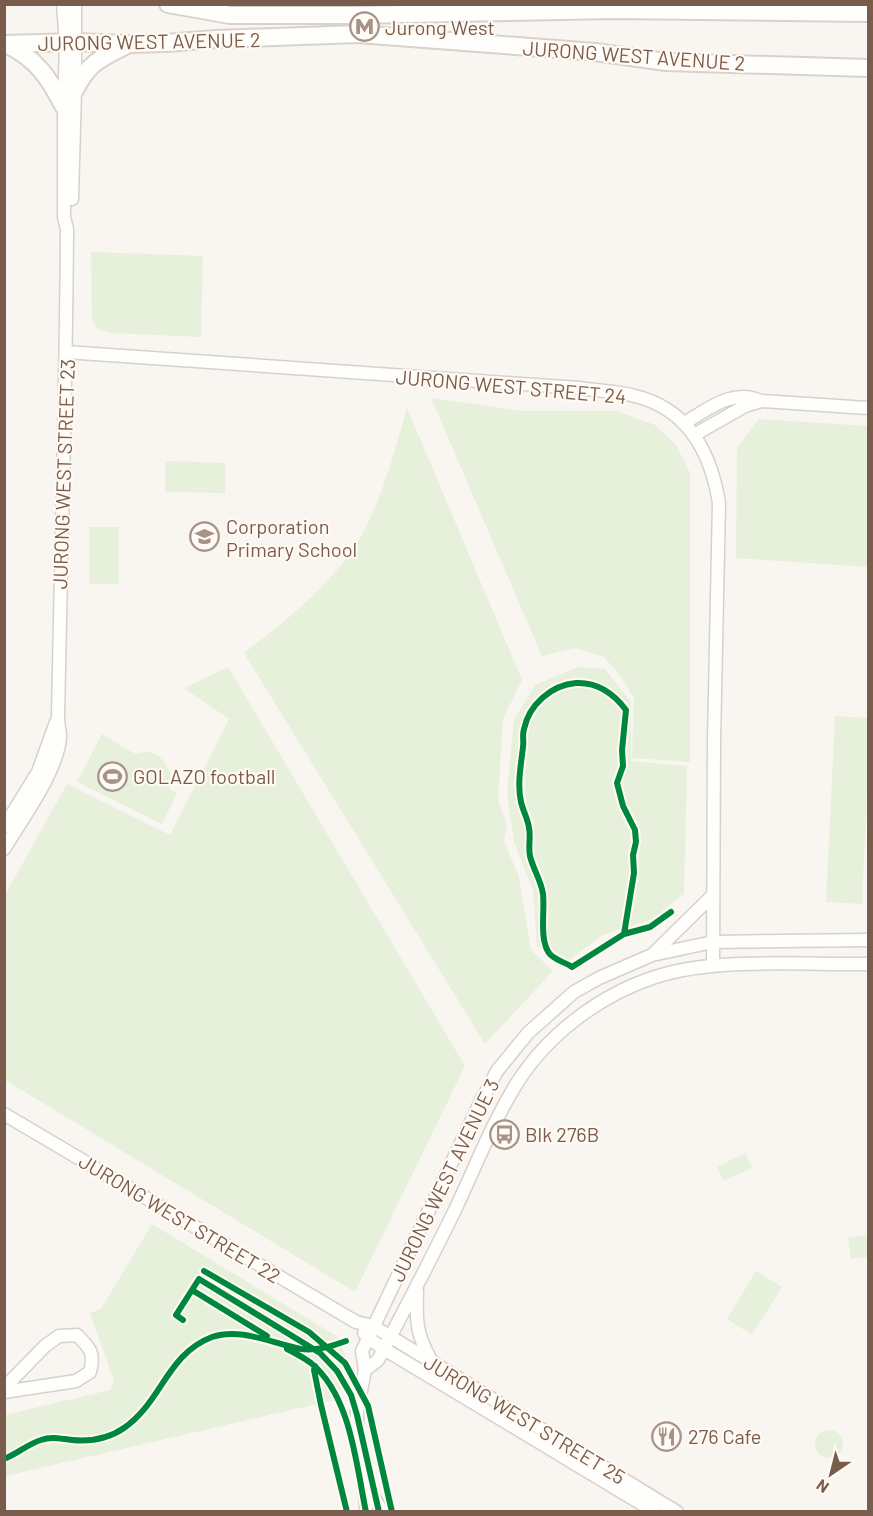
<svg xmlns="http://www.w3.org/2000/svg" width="873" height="1516" viewBox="0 0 873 1516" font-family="Barlow,sans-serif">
  <rect width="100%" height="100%" fill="#f9f5f0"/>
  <path fill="#e7f0db" d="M91,252L203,256L201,337L111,333L97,329L92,320Z
    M431,398L522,411H616L655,425L676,445L690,473V762L632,758L634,698L620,675L603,656L574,648L542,656Z
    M407,408L522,680L503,719L498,800L507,826L504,841L519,877L531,950L553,971L485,1044L244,653C289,619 345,574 369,521C386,485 396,446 407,408Z
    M759,419L868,426V567L736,558L737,447Z
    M165,461L225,463V493L165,492Z
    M89,527H119V584H89Z
    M228,667L465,1066L355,1292L5,1080V895L67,784L170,835L229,719L184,688Z
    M578,667L605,669L631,702V761L687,766L684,893L653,919L603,935L560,967L537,946L533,890L514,842L507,794L514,720L535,685Z
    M835,716L868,718V771L862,904L826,902Z
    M102,734C108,738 131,752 134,753C138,754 144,751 148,752C165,755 174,773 169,789L177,793L162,824L77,782Z
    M745,1153L752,1168L723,1181L717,1167Z
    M152,1224L338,1337L348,1362L338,1399L5,1476V1415L110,1390L114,1381L90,1313L101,1309Z
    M868,1235V1257L851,1259L848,1238Z
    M756,1271L782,1287L752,1335L727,1319Z
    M815 1444a14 14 0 1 1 28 0a14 14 0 1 1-28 0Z"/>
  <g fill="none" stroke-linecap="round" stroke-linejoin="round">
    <defs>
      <path id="street" d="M72,199L75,90V4
        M66,352L579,388C598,391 617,391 635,396C688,409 711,453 719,503L714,740L713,966
        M684,423C709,409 732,388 761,401L868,408
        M694,435L745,406L761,401
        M4,827L38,772L56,722
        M4,849C22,819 58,771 60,737C60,731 58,724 58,718C61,555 66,392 67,229L64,217V107L66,42L63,4
        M653,954L713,895
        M4,1114L356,1322L373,1326L391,1337L677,1512
        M417,1291C416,1320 416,1334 431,1360
        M364,1333L368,1338L384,1349L655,1512
        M365,1370L378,1360C404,1311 430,1261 455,1210C475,1168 492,1123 517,1083C548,1034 600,995 655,977C717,957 803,965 868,964
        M4,1388L45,1346L59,1336L77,1335C90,1348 95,1353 90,1372L76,1381L4,1392
        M367,1485L382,1512
        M366,1512L365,1482L357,1447V1411L365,1370L362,1351L480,1103L497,1071L528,1033L574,992L599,978L652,955L713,942L868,940"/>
      <path id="secondary" d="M168,4L230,15H354L614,10L868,13
        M4,44L75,42L127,44L166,43L216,39L358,34L595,52L666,62L868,68
        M6,44C37,59 49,78 64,107
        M75,90C88,63 101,58 127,45"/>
    </defs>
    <use href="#street" stroke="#d7d1cb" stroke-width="15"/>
    <use href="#secondary" stroke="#d9d2cb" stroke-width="20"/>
    <use href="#street" stroke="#fefefd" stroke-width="12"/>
    <use href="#secondary" stroke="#fefefd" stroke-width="16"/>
    <defs>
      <path id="cycleway" d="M624,934L634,873L633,855L636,842L635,830L623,806L617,783L623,766L622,750L626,710C614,694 597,682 576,683C551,685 529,705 524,729C522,735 524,741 523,747C521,765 517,784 521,802C523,811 528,819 529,828C531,837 528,847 530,856C533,869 541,880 543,894C545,911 539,939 549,953C554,960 565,962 572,967L624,934L650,927L671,912
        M204,1271L309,1332L345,1363L368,1406L392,1512
        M192,1290L267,1336
        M183,1320L176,1315L199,1279L320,1353L337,1371L351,1395L357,1415L379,1512
        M287,1349C295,1353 304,1358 311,1363C351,1396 356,1464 366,1512
        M315,1366L314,1370L321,1405L347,1512
        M4,1459C17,1454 28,1444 41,1440C52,1436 61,1439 72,1440C92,1442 108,1439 124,1428C161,1403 167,1354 212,1337C241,1327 273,1344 301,1349C317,1351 332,1346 346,1341"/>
    </defs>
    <use href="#cycleway" stroke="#fffaf3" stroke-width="10"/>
    <use href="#cycleway" stroke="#00873e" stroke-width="6"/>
  </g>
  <defs>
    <symbol id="metro-ring" viewBox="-11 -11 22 22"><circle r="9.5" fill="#fffaf3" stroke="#a69286" stroke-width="1.5"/><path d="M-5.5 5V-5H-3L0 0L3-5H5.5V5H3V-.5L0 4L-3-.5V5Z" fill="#a69286"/></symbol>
    <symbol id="school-ring" viewBox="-11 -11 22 22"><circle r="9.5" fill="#fffaf3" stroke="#a69286" stroke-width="1.5"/><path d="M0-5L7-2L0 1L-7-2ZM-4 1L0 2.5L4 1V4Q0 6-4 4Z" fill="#a69286"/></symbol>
    <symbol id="stadium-ring" viewBox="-11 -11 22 22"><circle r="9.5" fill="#fffaf3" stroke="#a69286" stroke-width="1.5"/><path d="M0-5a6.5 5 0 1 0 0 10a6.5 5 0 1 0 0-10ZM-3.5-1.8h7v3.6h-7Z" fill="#a69286"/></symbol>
    <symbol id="bus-ring" viewBox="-11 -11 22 22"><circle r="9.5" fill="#fffaf3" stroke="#a69286" stroke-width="1.5"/><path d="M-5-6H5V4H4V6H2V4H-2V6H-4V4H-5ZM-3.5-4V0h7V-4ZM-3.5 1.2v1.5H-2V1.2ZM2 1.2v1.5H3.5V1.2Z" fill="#a69286"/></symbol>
    <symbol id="restaurant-ring" viewBox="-11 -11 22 22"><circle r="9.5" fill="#fffaf3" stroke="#a69286" stroke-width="1.5"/><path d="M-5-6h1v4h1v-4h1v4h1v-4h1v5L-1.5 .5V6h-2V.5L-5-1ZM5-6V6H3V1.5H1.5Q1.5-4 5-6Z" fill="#a69286"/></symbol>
  </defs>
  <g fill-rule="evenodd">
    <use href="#metro-ring" x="348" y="10" width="33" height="33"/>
    <use href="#school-ring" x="188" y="520" width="33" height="33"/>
    <use href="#stadium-ring" x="96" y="760" width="33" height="33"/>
    <use href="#bus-ring" x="488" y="1118" width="33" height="33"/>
    <use href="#restaurant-ring" x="650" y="1420" width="33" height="33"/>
  </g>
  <g text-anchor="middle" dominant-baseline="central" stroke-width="4.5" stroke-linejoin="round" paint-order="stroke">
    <g font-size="20" fill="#7a5c4d" stroke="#fffaf3" text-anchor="start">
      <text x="385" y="27">Jurong West</text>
      <text x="226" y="526">Corporation<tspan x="226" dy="23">Primary School</tspan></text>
      <text x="133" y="776">GOLAZO football</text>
      <text x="525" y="1134">Blk 276B</text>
      <text x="688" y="1436">276 Cafe</text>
    </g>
    <g font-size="20" fill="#7a5c4d" stroke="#fffaf3">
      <text transform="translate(149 41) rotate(-1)">JURONG WEST AVENUE 2</text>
      <text transform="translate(634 55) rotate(4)">JURONG WEST AVENUE 2</text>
      <text transform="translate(511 386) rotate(5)">JURONG WEST STREET 24</text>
      <text transform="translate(63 474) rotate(-88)">JURONG WEST STREET 23</text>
      <text transform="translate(444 1180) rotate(-64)">JURONG WEST AVENUE 3</text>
      <text transform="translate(180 1218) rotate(31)">JURONG WEST STREET 22</text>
      <text transform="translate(525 1419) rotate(31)">JURONG WEST STREET 25</text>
    </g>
  </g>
  <rect width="873" height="1516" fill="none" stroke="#7a5c4d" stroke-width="12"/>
  <g transform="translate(831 1474) rotate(215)" stroke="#fffaf3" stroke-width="4.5" paint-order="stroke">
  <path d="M0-4.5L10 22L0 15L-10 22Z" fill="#7a5c4d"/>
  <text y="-9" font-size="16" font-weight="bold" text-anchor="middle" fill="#7a5c4d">N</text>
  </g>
</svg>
